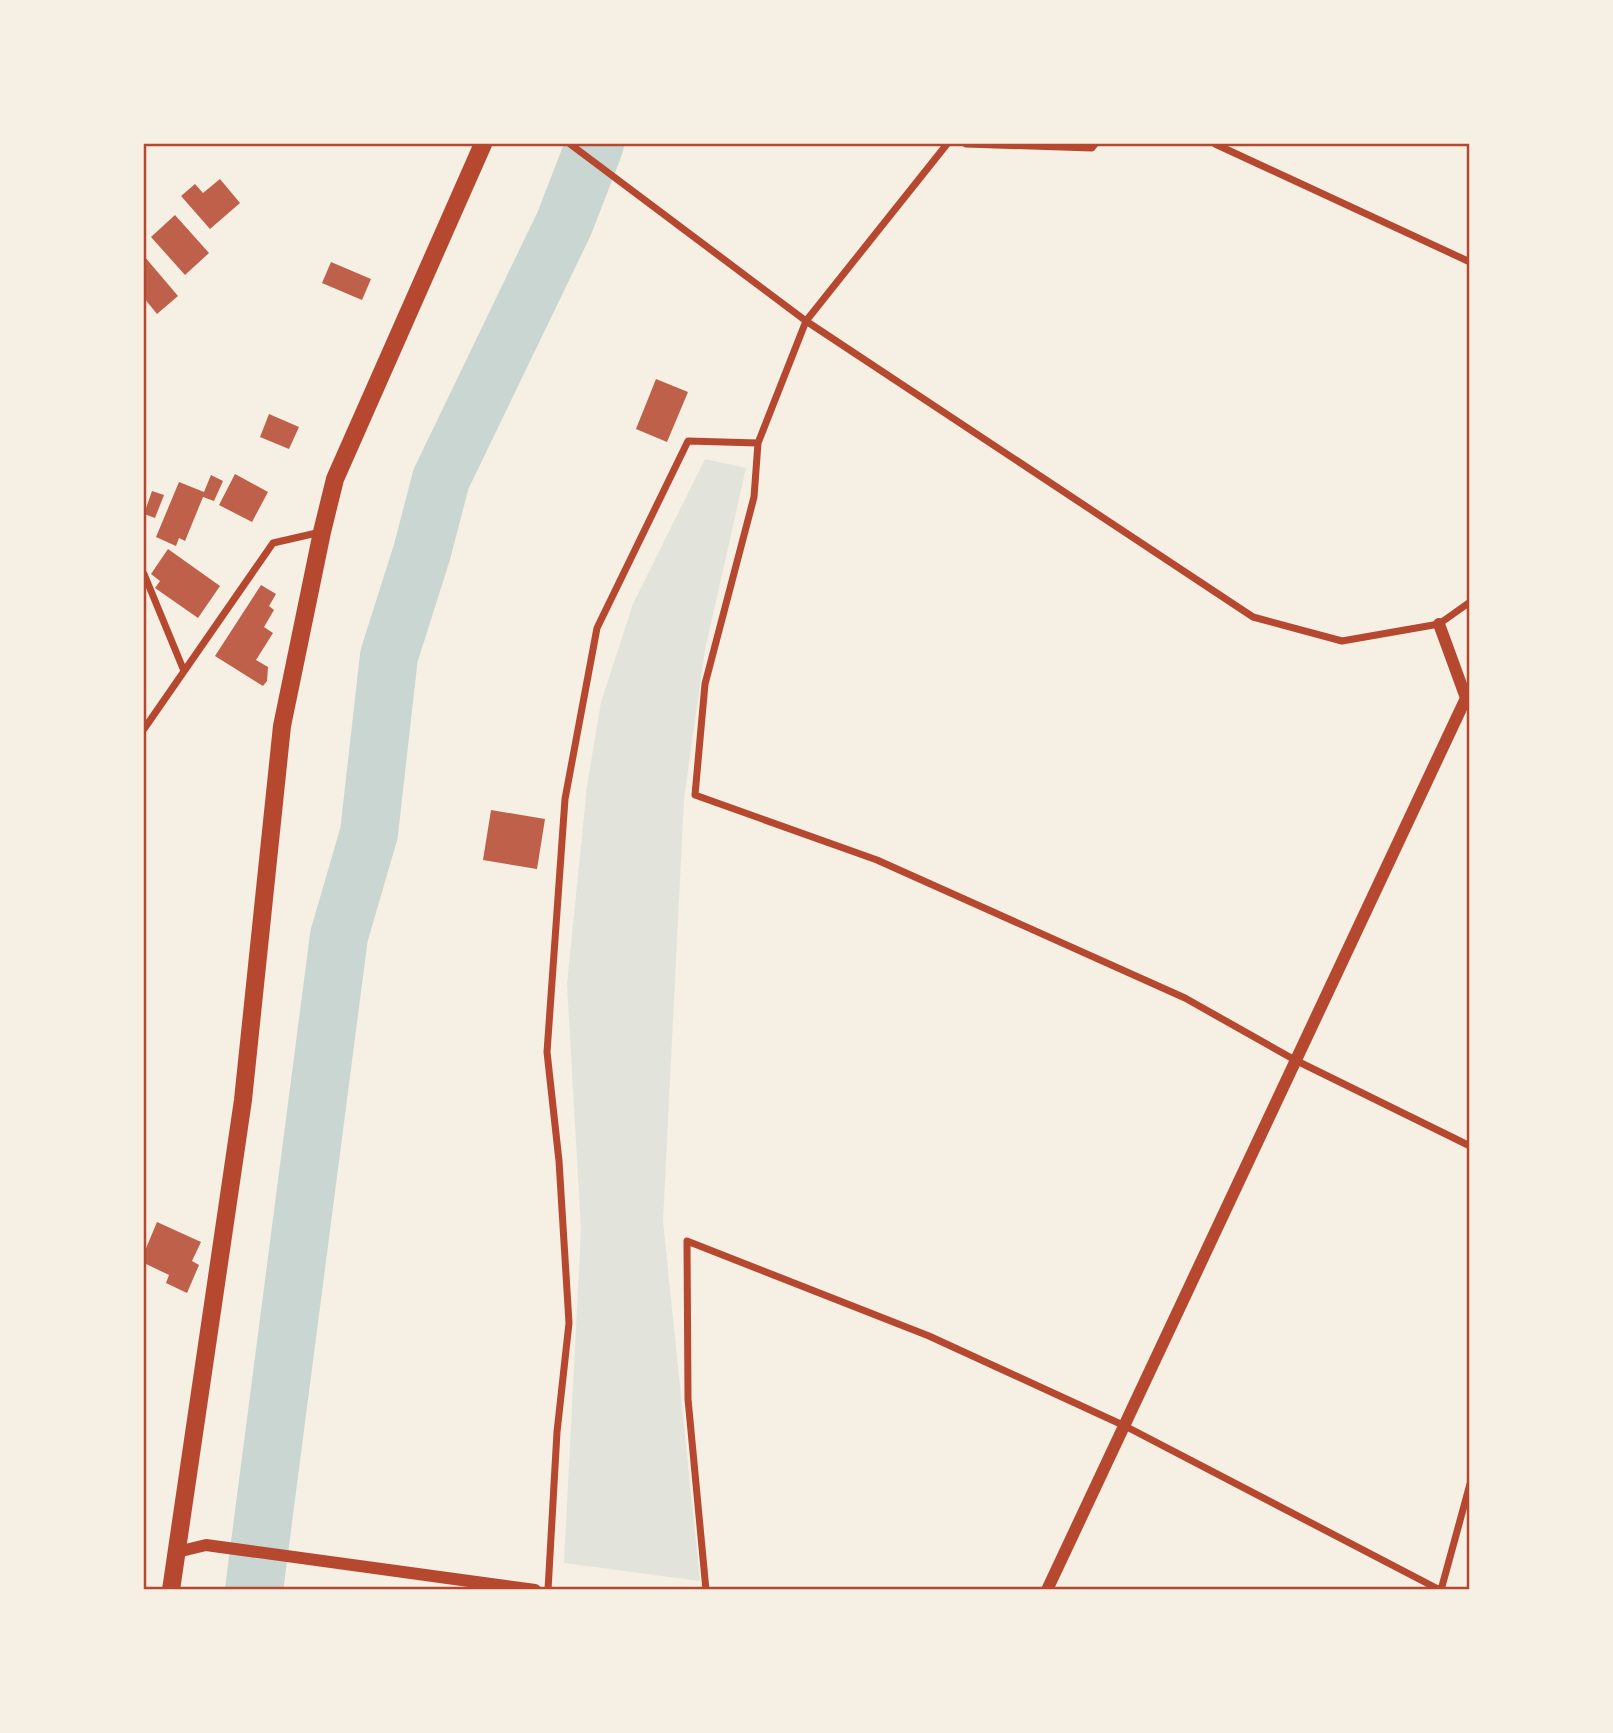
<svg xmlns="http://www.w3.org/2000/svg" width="1613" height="1733" viewBox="0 0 1613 1733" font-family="'Sofia Sans Condensed',sans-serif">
  <rect width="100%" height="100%" fill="#f6efe4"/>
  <path fill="#e2e4dc" d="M705,459L746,468L705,650L684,799L663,1221L700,1581L564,1563L581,1230L567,984L587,786L601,702L633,604Z"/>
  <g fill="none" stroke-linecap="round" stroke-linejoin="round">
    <path stroke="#c9d6d2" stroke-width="58" d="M254,1590L339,936L369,833L389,656L422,552L441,479L564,224L595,144"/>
  </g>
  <path fill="#bf614a" d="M220,179L240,203L210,229L181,196L195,184L203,193Z
    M175,215L209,253L185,275L151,237Z
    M144,256L178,296L157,314L144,298Z
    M331,262L371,279L362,300L322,283Z
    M656,379L688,392L667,442L636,429Z
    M269,414L299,427L289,449L260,437Z
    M235,474L268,492L252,522L219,505Z
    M211,475L223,481L214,501L203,497L185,541L179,538L176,546L156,537L179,482L204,492Z
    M152,491L164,495L155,518L144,514Z
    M168,549L220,586L198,618L155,588L160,581L151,574Z
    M261,585L276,594L269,606L274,610L264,627L273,633L256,660L268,667L267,681L263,686L215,656Z
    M491,810L545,819L537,869L483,860Z
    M157,1222L201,1242L192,1261L199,1265L187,1293L166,1283L169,1275L144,1263V1253Z"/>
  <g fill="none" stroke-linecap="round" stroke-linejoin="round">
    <path stroke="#b5482f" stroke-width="7" d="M570,144L806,321L1253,617L1342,641L1439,624L1470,602
      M966,144L1092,148L1095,144
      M1215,144L1470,262
      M758,443L754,497L705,684L695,795L877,860L1185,998L1295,1060L1470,1146
      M144,574L184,671
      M144,729L273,543L321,532
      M548,1590L557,1432L569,1323L559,1161L547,1052L565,799L597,628L688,441L758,443L806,321L947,144
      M706,1590L688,1399L687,1241L929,1336L1125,1426L1440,1590
      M1441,1590L1470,1484"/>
    <path stroke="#b5482f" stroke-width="12" d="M177,1552L206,1545L535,1590
      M1047,1590L1466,698L1439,624"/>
    <path stroke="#b5482f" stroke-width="18" d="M171,1590L243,1100L282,726L322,532L335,479L483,144"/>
  </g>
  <rect width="1613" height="1733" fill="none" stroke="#f6efe4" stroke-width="290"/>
  <rect x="145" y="145" width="1323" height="1443" fill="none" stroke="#b5482f" stroke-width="2.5"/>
</svg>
